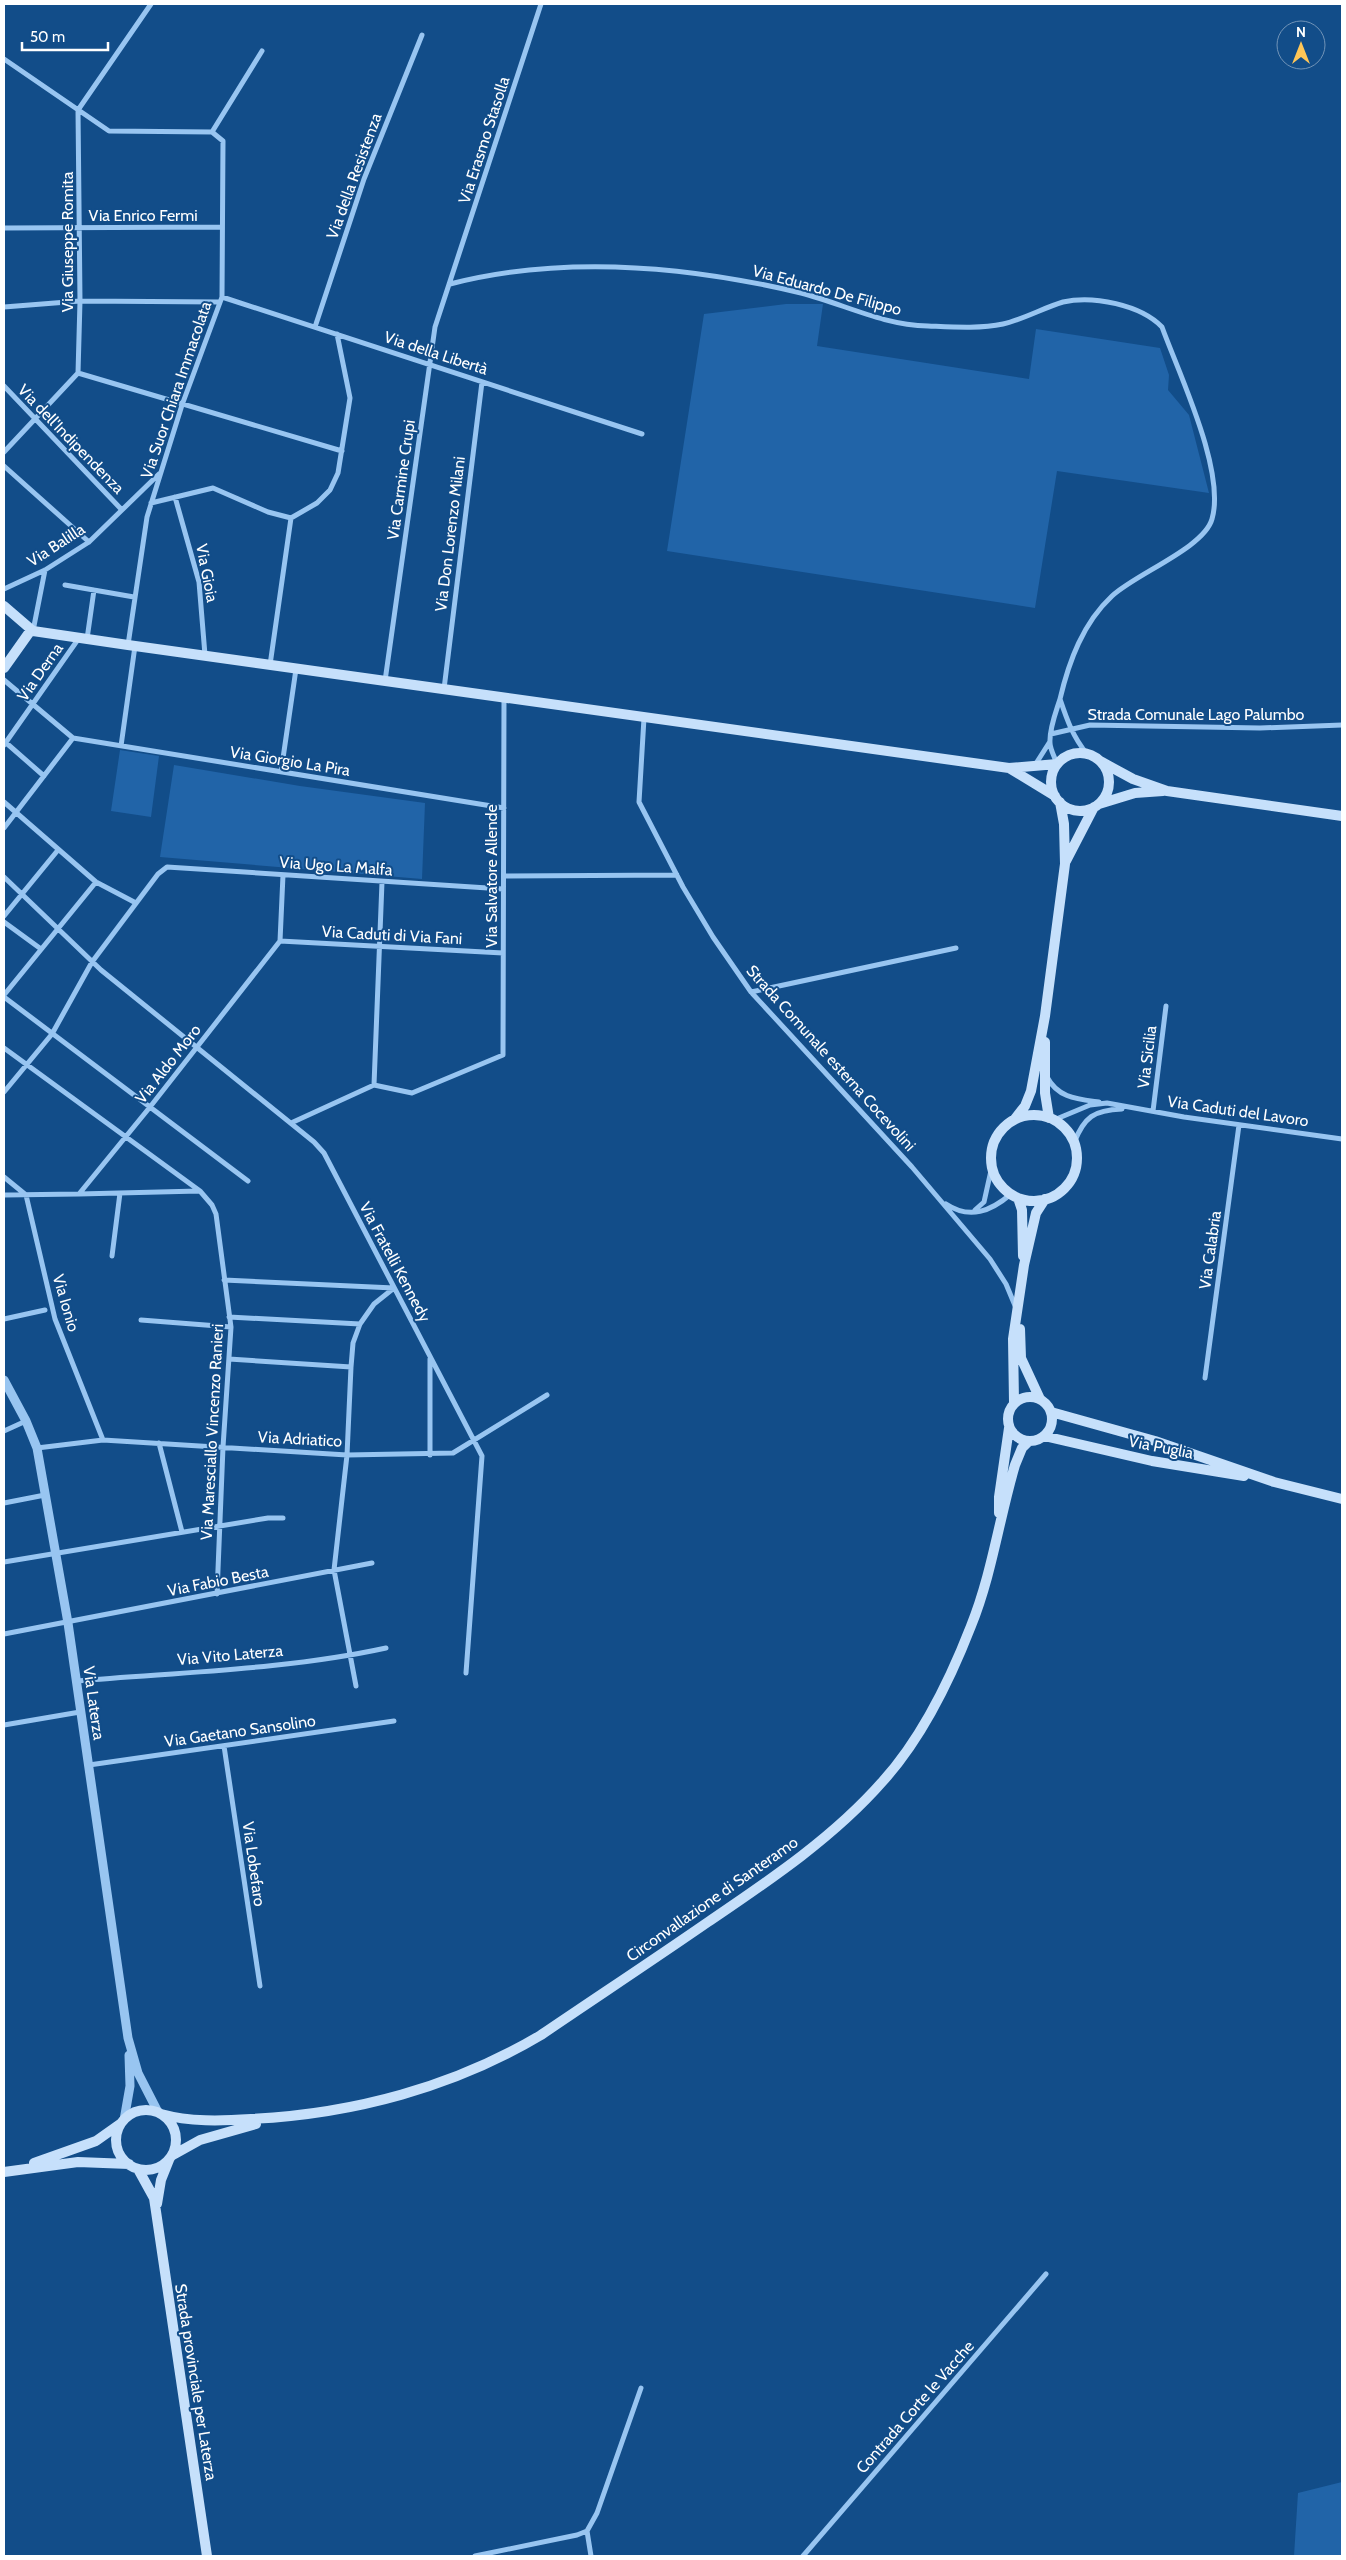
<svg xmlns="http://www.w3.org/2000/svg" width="1346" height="2560" viewBox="0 0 1346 2560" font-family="Cabin,sans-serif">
  <rect width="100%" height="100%" fill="#124d89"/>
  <path fill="#2164a8" d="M786,304H823L817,346L1029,379L1036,329L1160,348L1169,375L1168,390L1189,415L1209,493L1057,471L1035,608L667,551L704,314Z
    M120,750L159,756L151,817L111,811Z
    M174,765L300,786L425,803L422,879L160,857Z
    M1342,2482V2556H1294L1298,2493Z"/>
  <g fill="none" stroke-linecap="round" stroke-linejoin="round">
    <path stroke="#98c5f1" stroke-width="5" d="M4,59L109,131L212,132L223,141L222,297L182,405L147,517L128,645
      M78,110L80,301L78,373
      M78,110L151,4
      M212,132L262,51
      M4,228L222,227
      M450,284C563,255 688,266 801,293C844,304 882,325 928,326C952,327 980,329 1003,324C1024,319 1043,308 1063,302C1093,295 1141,305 1162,327C1179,374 1226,471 1212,519C1204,548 1135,574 1112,596C1083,623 1069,661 1060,699C1056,712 1049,729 1050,743C1050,749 1055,758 1057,764
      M222,297L642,434
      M4,307L80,301L220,302
      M315,327L364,179L422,35
      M78,373L342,451
      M4,386L121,509
      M4,452L78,373
      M4,466L89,542
      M175,497L199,582L205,655
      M151,503L213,488L268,512L291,518L317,503L330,490L338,473L350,398L337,334
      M65,585L134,597
      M4,589L45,570L89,542L159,474
      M33,631L45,570
      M87,639L94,590
      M270,665L291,518
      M4,680L73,738
      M385,681L435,327L541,4
      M444,689L482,382
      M1060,699C1067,720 1073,737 1087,754
      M644,718L639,802L683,887L713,937L751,992L912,1167L990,1259L1006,1284L1016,1308
      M1051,734L1090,725L1260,728L1342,725
      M73,738L504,808
      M4,741L44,776
      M4,745L79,638
      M121,746L135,646
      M1035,765L1049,743
      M281,772L296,669
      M4,802L96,882L136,903
      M4,828L73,738
      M504,876L677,875
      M4,877L101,970L314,1142L324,1153L482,1456L466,1673
      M4,916L58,850
      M4,922L41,949
      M280,941L503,953
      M751,992L956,948
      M4,995L96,882
      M4,997L248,1181
      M4,1048L200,1191L212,1205L216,1214L231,1327L223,1447L217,1594
      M1047,1077C1058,1098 1077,1099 1099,1102
      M374,1085L382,882
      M4,1092L52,1034L92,962L158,874L167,867L503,889
      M1153,1111L1166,1006
      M1054,1120L1090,1105L1107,1103L1184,1117L1342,1139
      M291,1123L374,1085L412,1093L503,1055L504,698
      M1074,1143C1084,1117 1094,1110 1122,1109
      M4,1177L26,1195L55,1319L103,1440
      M79,1194L199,1191
      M4,1195L79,1194L150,1107L280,941L283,875
      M946,1204C970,1220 991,1211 1011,1194
      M975,1210L984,1202L992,1166
      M112,1256L120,1193
      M224,1280L394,1288
      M229,1317L360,1324
      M4,1319L45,1310
      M141,1320L231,1327
      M229,1359L351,1367
      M430,1359V1455
      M1205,1378L1239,1125
      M4,1431L26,1421
      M159,1443L182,1532
      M37,1448L103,1440L347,1455L453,1453L547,1395
      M4,1503L45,1495
      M4,1562L268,1518H283
      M4,1634L372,1563
      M76,1681C179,1672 285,1670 386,1648
      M356,1686L334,1570L347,1455L351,1367L353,1343L360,1324L374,1304L394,1288
      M4,1725L80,1712
      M224,1746L260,1986
      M89,1765L394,1721
      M587,2531L591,2556
      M475,2556L577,2535L587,2531L597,2513L641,2388
      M803,2556L1046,2274"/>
    <path stroke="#98c5f1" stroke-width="9" d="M4,1380L26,1421L37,1448L68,1623L128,2038L138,2073L158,2112
      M124,2120L130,2086L129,2055"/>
    <path stroke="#c6e0fb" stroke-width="10" d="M4,606L33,631L128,645L1009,768L1057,764
      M4,668L31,630
      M1051 782a29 29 0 1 1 58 0a29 29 0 1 1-58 0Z
      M1100,761L1133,779L1167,791L1342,816
      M1009,768L1055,796
      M1099,804L1135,793L1163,791
      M1066,861L1094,807
      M1045,1042V1093L1049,1118
      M991 1158a43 43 0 1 1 86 0a43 43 0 1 1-86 0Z
      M1014,1120L1025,1106L1031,1091L1045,1016L1065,864L1064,824L1060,802
      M1018,1198L1022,1210L1023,1256
      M1020,1329L1021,1358L1040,1399
      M1008 1419a22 22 0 1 1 44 0a22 22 0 1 1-44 0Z
      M1014,1402L1013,1339L1024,1265L1036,1213L1045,1199
      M1051,1412L1155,1441L1274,1482L1342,1499
      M1044,1436L1152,1461L1244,1476
      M999,1513V1497L1009,1428
      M116 2140a30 30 0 1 1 60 0a30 30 0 1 1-60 0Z
      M161,2114C190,2122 221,2121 251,2119C353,2114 454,2087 541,2035C597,1997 653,1960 708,1922C770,1880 834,1837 883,1781C922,1738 950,1680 971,1626C992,1574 999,1519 1015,1465L1022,1448L1029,1441
      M173,2155L200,2140L256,2124
      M34,2163L96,2141L120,2124
      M138,2169L154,2198L207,2556
      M4,2172L78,2162L129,2164
      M157,2204L161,2180L169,2160"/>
  </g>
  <g text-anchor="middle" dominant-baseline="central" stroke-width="4" stroke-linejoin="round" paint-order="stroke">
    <g font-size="16" fill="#fff" stroke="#124d89">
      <text transform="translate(484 140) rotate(-72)">Via Erasmo Stasolla</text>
      <text transform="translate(354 176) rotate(-70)">Via della Resistenza</text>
      <text x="143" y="215">Via Enrico Fermi</text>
      <text transform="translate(67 242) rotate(-90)">Via Giuseppe Romita</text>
      <text transform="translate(827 290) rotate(15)">Via Eduardo De Filippo</text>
      <text transform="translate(436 353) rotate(18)">Via della Libertà</text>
      <text transform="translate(176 390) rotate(-71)">Via Suor Chiara Immacolata</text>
      <text transform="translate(71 439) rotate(46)">Via dell'Indipendenza</text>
      <text transform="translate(401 480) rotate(-82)">Via Carmine Crupi</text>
      <text transform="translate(450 534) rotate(-83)">Via Don Lorenzo Milani</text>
      <text transform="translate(56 545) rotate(-33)">Via Balilla</text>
      <text transform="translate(207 573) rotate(79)">Via Gioia</text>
      <text transform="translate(40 672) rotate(-55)">Via Derna</text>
      <text x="1196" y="714">Strada Comunale Lago Palumbo</text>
      <text transform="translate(290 761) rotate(9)">Via Giorgio La Pira</text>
      <text transform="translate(336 866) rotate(4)">Via Ugo La Malfa</text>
      <text transform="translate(491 876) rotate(-90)">Via Salvatore Allende</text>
      <text transform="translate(392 935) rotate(3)">Via Caduti di Via Fani</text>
      <text transform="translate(1147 1057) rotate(-83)">Via Sicilia</text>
      <text transform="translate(831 1058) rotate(48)">Strada Comunale esterna Cocevolini</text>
      <text transform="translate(168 1064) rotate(-52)">Via Aldo Moro</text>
      <text transform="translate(1238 1111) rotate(8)">Via Caduti del Lavoro</text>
      <text transform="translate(1210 1250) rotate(-82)">Via Calabria</text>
      <text transform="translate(395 1262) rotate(62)">Via Fratelli Kennedy</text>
      <text transform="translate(66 1303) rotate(74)">Via Ionio</text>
      <text transform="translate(212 1432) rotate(-87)">Via Maresciallo Vincenzo Ranieri</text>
      <text transform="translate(300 1439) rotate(3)">Via Adriatico</text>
      <text transform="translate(1161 1447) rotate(11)">Via Puglia</text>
      <text transform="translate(218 1581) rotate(-11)">Via Fabio Besta</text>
      <text transform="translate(230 1655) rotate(-5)">Via Vito Laterza</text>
      <text transform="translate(94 1703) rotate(82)">Via Laterza</text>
      <text transform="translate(240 1731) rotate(-8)">Via Gaetano Sansolino</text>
      <text transform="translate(254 1864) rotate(82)">Via Lobefaro</text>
      <text transform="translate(712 1899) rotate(-35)">Circonvallazione di Santeramo</text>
      <text transform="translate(196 2382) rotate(81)">Strada provinciale per Laterza</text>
      <text transform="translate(915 2407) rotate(-49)">Contrada Corte le Vacche</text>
    </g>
  </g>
  <rect width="1346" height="2560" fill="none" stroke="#ffffff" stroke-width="10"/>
  <g transform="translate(1301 45)"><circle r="24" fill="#124d89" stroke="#7194b8"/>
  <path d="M0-4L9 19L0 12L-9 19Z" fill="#ffc657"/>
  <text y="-8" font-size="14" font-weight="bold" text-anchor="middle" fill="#ffffff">N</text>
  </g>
  <path d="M22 42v8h86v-8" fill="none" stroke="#ffffff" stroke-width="2.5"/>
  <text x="30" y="42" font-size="15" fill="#ffffff" stroke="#124d89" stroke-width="4" paint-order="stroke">50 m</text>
</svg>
